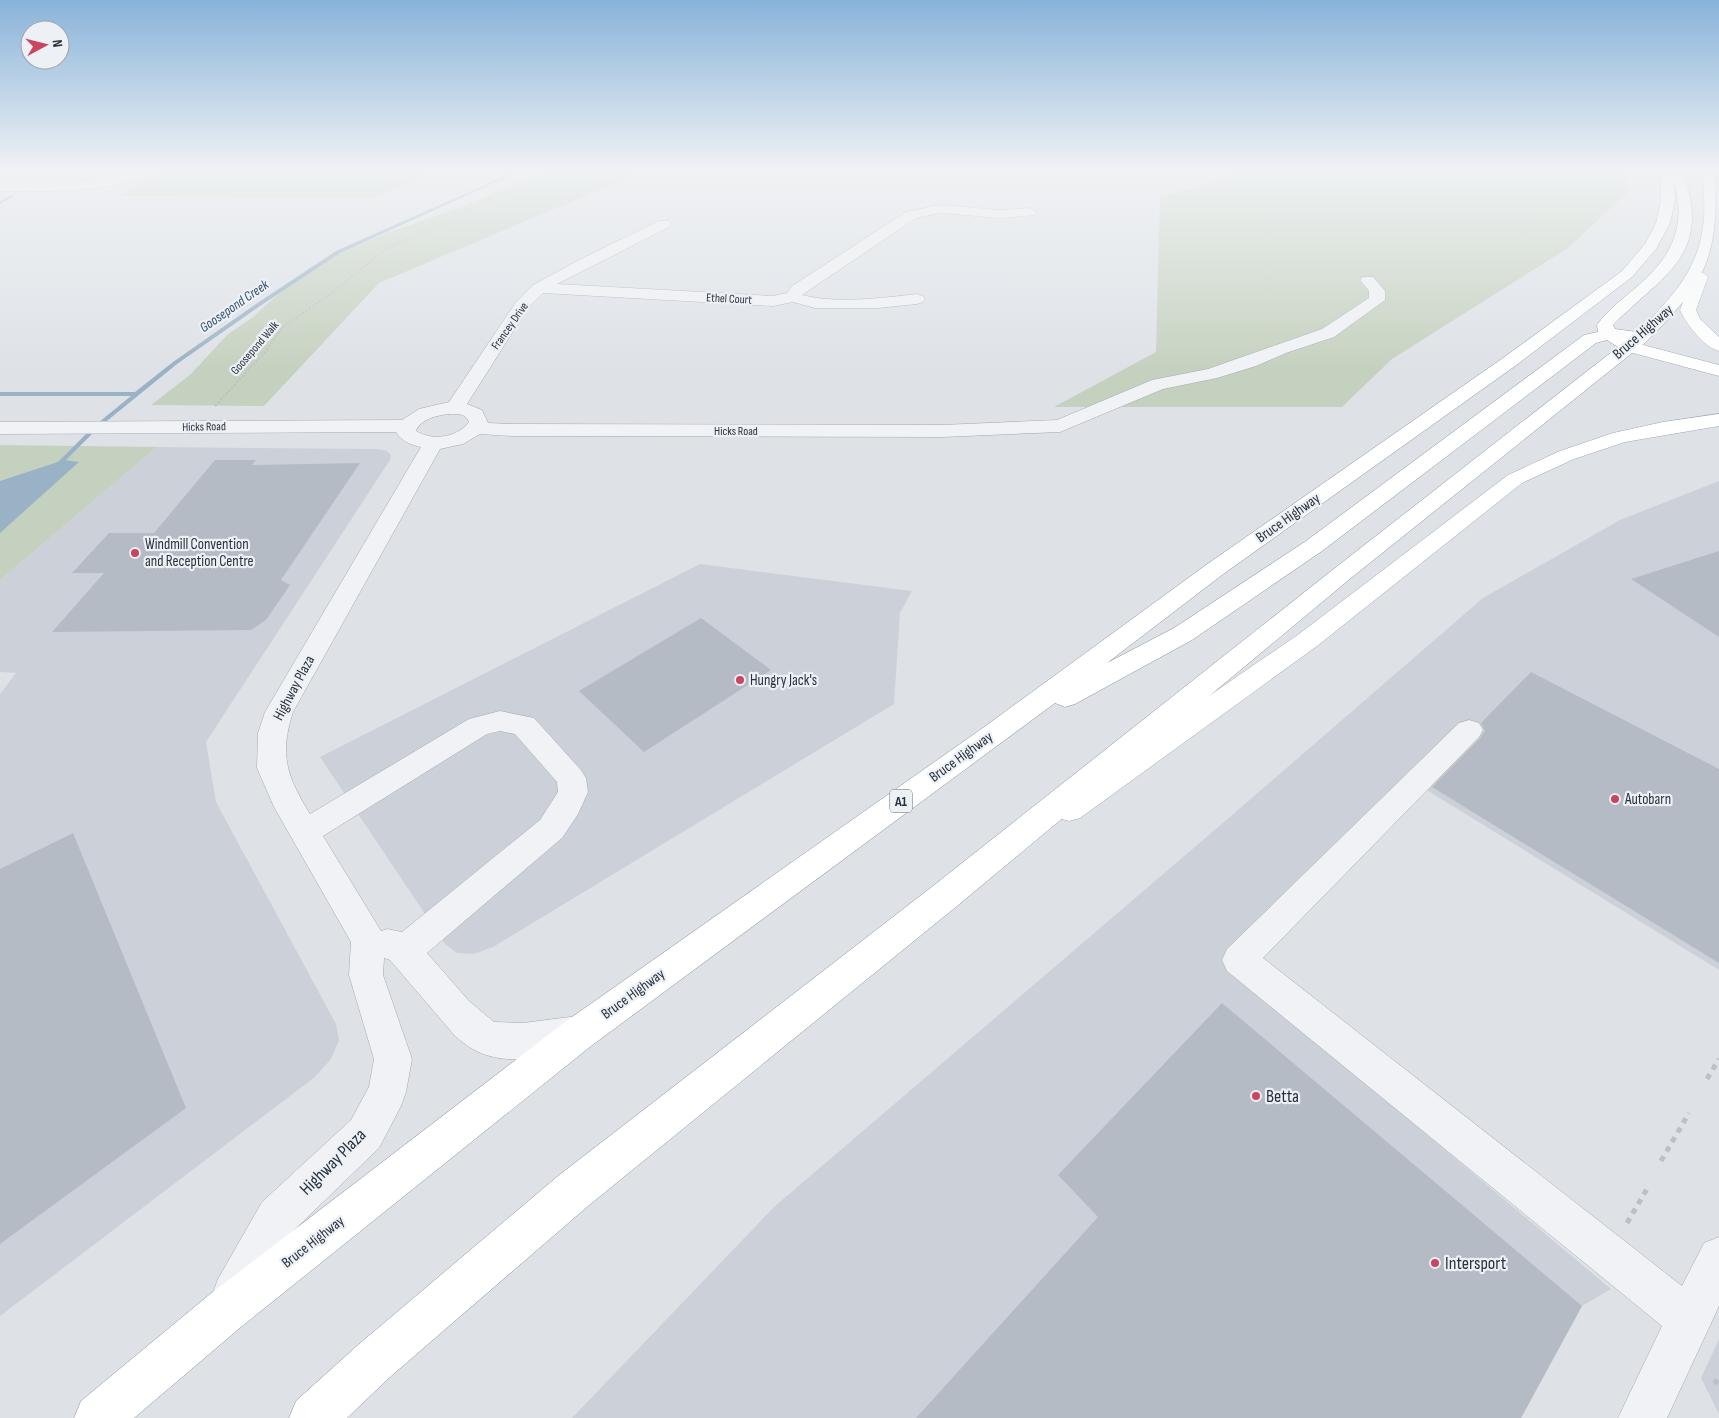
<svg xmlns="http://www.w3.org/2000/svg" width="1719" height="1418" viewBox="0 0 1719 1418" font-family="'Sofia Sans Condensed',sans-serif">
  <rect width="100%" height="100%" fill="#dee2e7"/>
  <path fill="#ccd1d9" d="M157,447L377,449L387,451L391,455L390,460L206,742L216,802L336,1024L339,1040L331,1059L315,1077L0,1316V694L16,673L0,672V580Z
    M1719,481V970L1425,789L1233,972L1611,1289L1582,1306L1521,1418H572L774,1207L1231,816L1483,598L1620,520Z
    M700,564L912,591L900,613L894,704L493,947L474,954L457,953L445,944L320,757Z
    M1719,1339V1414L1701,1378Z"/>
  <path fill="#c5d1bf" d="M160,172H434L374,198L119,196Z
    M544,172H642L379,283L264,406L151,405L191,374L227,335L253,317L298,276L331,256L382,235L464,206Z
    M1241,172H1624L1628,192L1568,248L1392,359L1342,407H1054L1156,352L1160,198Z
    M0,445L157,447L0,580Z"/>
  <path fill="#9ab2c6" d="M64,460L79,462L0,533V481Z"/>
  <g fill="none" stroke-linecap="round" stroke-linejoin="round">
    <path fill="#9ab2c6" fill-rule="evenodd" d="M514,172H518L340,253L260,306L177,364L97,429L57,469L55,470L52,468L93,427L131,396H0V392H135L173,362L256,304L336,251Z
      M11,195L14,196L0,204V201Z"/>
  </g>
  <path fill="#b5bbc4" d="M215,460H256L252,465L360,463L281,580L290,585L266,620L251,630L52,632L104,573H72L109,533H154Z
    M1719,551V637L1631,579Z
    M701,618L771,670L644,752L579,691Z
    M1531,672L1719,769V963L1432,787L1480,738L1485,731L1481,723Z
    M73,833L186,1108L0,1244V869Z
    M1222,1003L1582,1306L1521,1418H916L1098,1217L1058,1175Z"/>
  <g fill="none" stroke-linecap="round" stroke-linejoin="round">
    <defs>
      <path id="minor" d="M128,172H144C126,194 29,191 0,191V183L88,181Z
        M940,205L1000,210L1030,208L1037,212L1035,215L1000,218L940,213L916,218L802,295C837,304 882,298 917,294L923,296L925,299L923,302L917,304L878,308H815L793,302L773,306L543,293L528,308L467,404L482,410L488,423L512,424L942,425L1057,420L1152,380L1208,369L1322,329L1369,298V291L1360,280L1363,277H1373L1385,291V300L1334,337L1286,353L1256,366L1217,378L1163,389L1060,432L942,437L512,436L480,434L463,444L440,449L293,712C279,755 287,777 310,814L469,719L500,711L534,718L581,770L586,778L588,792L578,814L562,838L427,953L469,1001L494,1022L523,1023L578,1016L591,1022L596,1034L591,1046C565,1057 517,1064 490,1056C477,1053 467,1046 456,1037L390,960L384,958L383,975L412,1059L406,1092L401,1106L379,1148L292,1232L250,1311L234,1317L218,1311L212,1295L218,1279L262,1202L351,1120L369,1087L374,1059L349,975L351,942L274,807L257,768L258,733L265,712L421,447C411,445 401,441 396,432L0,434V422L402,420L419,409L449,402L516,302L533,285L579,260L659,221H669L671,224L669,227L557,284L773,296L787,293L792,286L906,212ZM449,414C457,414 466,413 469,422C457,438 432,441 416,431C420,419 438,415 449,414ZM500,731L515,734L557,782L558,792L540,820L402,932L387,929L381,931L323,836L487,734Z
        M1469,720L1479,723L1483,730L1479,737L1263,958L1682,1286L1704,1243L1719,1237V1306L1667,1418H1618L1662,1326L1227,971L1222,960L1227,949L1459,723Z"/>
      <path id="major" d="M1700,272L1705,274L1708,277L1696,310L1700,319L1719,337V351C1704,347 1686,324 1680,310L1692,277L1695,274Z
        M1628,341L1719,365V376L1622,350L1619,346L1622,342Z
        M1719,414V426L1625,442L1574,459L1522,483L1317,646L1080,818L1069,821L1058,818L1054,809L1058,800L1299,634L1508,475L1560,451L1613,433L1663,422Z"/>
      <path id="highway" d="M1661,172H1679L1684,175C1710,253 1668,272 1619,319L1613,325L1615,329L1637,332C1669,301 1698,271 1703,226C1706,208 1703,189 1703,172H1715C1719,257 1706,282 1647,341L1351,578L957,906L588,1206L390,1377L347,1418H289L296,1401L358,1345L558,1176L933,886L1335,568L1618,347L1607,340L1596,343L1322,551L1192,640L1075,704L1065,707L1055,703L591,1046L241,1327L134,1418H74L81,1401L209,1295L565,1022L987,725L1206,565L1503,358L1622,271L1645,244L1656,223L1661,200ZM1674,181C1688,229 1669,260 1633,290C1620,301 1607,311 1597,325L1598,332L1584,335L1306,541L1174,628L1107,663L1222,575L1515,366L1632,277L1656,249L1670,223L1675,200Z"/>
    </defs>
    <use href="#minor" stroke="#a4a9b1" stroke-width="1"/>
    <use href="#major" stroke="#9ea7b2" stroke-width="1"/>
    <use href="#highway" stroke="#86909d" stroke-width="1"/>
    <path stroke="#bcc0c5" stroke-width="2" stroke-dasharray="2 2" stroke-linecap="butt" d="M215,406L265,352L283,327L336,290L385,249L445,223L494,197L562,172"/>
    <path stroke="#bcc0c5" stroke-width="5" stroke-dasharray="5.5 5.5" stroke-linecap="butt" d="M1707,1079L1719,1059
      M1661,1161L1689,1113
      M1627,1223L1647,1189
      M1714,1380L1719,1384"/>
    <use href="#minor" fill="#f0f2f5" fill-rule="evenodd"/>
    <use href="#major" fill="#fff" fill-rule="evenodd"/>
    <use href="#highway" fill="#fff" fill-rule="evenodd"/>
  </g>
  <linearGradient id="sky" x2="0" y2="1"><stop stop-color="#89b3da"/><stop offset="0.46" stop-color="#f0f2f4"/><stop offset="1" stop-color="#f0f2f4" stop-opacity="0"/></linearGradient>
  <rect width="1719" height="370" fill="url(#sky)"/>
  <g fill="#c94661" stroke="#edf1f5" stroke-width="2">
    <circle cx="135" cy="553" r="5"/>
    <circle cx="740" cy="680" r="5"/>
    <circle cx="1615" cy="799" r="5"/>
    <circle cx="1256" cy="1096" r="5"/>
    <circle cx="1435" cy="1263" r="5"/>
  </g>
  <g text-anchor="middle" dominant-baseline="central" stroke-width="4.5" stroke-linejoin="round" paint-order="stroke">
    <g font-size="12" fill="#28313d" stroke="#edf1f5">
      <text transform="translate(729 299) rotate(3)">Ethel Court</text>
      <text transform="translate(510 326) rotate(-55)">Francey Drive</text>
      <text transform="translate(255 348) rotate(-49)">Goosepond Walk</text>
      <text transform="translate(204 427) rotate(-1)">Hicks Road</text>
      <text x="736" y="431">Hicks Road</text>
    </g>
    <g font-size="14" font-style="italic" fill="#34526f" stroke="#edf1f5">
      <text transform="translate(234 306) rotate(-35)">Goosepond Creek</text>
    </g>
    <rect fill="#edf1f5" stroke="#636b74" stroke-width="1" x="890" y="789.5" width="22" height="23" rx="4"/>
    <g font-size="14" font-weight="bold" fill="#28313d">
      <text x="901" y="801">A1</text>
    </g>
    <g font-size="15" fill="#28313d" stroke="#edf1f5">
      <text transform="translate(1643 332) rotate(-41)">Bruce Highway</text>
      <text transform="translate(1288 518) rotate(-35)">Bruce Highway</text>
      <text transform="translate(294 688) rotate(-62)">Highway Plaza</text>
      <text transform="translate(961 757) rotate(-36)">Bruce Highway</text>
      <text transform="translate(633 994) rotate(-36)">Bruce Highway</text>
      <text transform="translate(313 1242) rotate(-38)">Bruce Highway</text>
    </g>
    <g font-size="15" fill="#28313d" stroke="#edf1f5" text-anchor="start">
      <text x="145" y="544">Windmill Convention<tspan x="145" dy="17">and Reception Centre</tspan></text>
      <text x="750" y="680">Hungry Jack's</text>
      <text x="1625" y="799">Autobarn</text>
    </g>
    <g font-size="18" fill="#28313d" stroke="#edf1f5" text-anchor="start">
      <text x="1266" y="1096">Betta</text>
      <text x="1445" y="1263">Intersport</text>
    </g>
    <g font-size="18" fill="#28313d" stroke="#edf1f5">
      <text transform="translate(333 1162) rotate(-45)">Highway Plaza</text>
    </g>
  </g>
  <g transform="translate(45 45) rotate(83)"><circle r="24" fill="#edf1f5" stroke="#9ea4ab"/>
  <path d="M0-4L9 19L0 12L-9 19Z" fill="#c94661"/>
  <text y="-8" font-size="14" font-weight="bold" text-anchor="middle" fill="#28313d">N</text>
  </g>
</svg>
